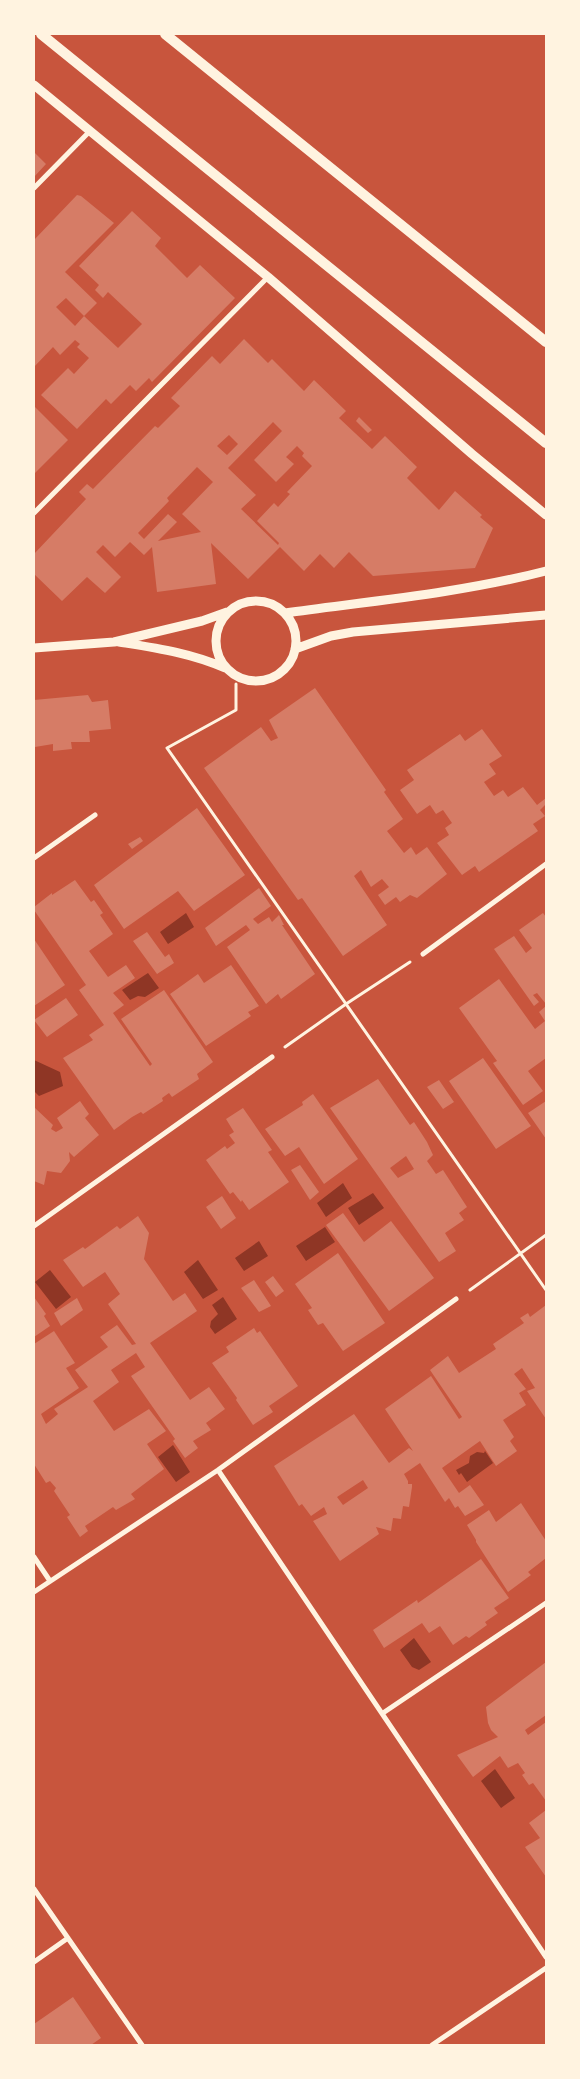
<svg xmlns="http://www.w3.org/2000/svg" width="580" height="2079" viewBox="0 0 580 2079" font-family="Raleway,sans-serif">
  <rect width="100%" height="100%" fill="#c8553d"/>
  <path fill="#8f3625" d="M186,913L194,927L168,944L160,932Z
    M148,973L159,988L145,997L138,996L130,1000L122,990Z
    M34,1060L60,1072L63,1086L39,1096L34,1091Z
    M343,1183L352,1198L326,1217L317,1203Z
    M373,1193L384,1208L359,1225L348,1208Z
    M325,1227L335,1242L306,1261L296,1246Z
    M259,1241L268,1256L244,1271L235,1258Z
    M198,1260L218,1290L203,1299L184,1272Z
    M50,1270L71,1297L56,1309L35,1282Z
    M223,1297L237,1319L215,1334L210,1327L211,1321L218,1314L212,1305Z
    M173,1445L190,1472L176,1482L158,1457Z
    M485,1451L493,1463L467,1482L461,1473L459,1475L456,1470L469,1463L470,1456L477,1452L484,1453Z
    M414,1638L431,1662L419,1670L412,1667L400,1650Z
    M495,1769L515,1798L501,1808L481,1781Z"/>
  <path fill="#d67c66" fill-rule="evenodd" d="M34,152L46,164L34,177Z
    M77,195L81,196L114,223L65,272L97,303L84,316L118,348L142,324L108,292L103,298L95,290L99,285L79,266L132,211L161,238L155,246L187,278L200,265L235,298L152,382L149,378L136,391L130,385L111,404L106,399L77,429L41,395L68,368L74,374L89,358L77,347L80,344L75,340L60,355L53,347L34,367V240ZM66,298L84,316L75,326L56,307Z
    M244,339L268,363L272,359L304,391L314,380L346,411L339,418L372,449L385,436L417,467L407,478L439,510L455,491L482,515L480,517L493,528L475,568L373,576L349,552L334,568L320,554L304,571L280,547L248,579L211,543L216,584L157,592L152,547L144,555L130,542L115,557L103,545L96,552L121,577L105,593L87,577L62,601L34,574V554L86,499L79,492L87,484L93,489L155,426L158,428L180,406L171,398L212,356L220,364ZM273,422L282,431L254,460L276,482L294,464L286,457L297,446L304,453L302,456L312,466L287,492L290,494L278,507L274,503L257,521L279,543L278,545L241,509L256,495L228,468ZM229,435L238,444L227,455L217,446ZM197,467L213,482L182,514L201,532L158,541L177,522L168,514L144,539L138,533L169,501L167,498Z
    M34,406L68,440L34,474Z
    M359,417L372,430L368,433L356,421Z
    M315,688L386,790L384,792L403,819L387,831L404,853L411,847L416,855L427,847L447,874L417,898L410,895L400,902L396,897L385,905L378,895L389,887L382,879L371,887L361,870L354,876L387,925L343,956L302,898L298,900L204,768L261,727L271,741L278,738L269,720Z
    M88,695L92,702L108,700L111,729L89,731L90,742H71L72,749L53,751V744L35,747L34,700Z
    M482,729L502,756L489,764L496,774L484,782L494,796L503,790L508,797L523,787L537,805L546,798V804L540,810L545,816L533,824L538,831L479,872L475,866L462,875L437,843L449,835L445,828L452,823L443,810L436,814L430,805L417,814L400,790L414,780L407,770L460,734L465,741Z
    M197,808L245,875L194,911L178,891L124,929L94,885Z
    M140,837L143,841L132,849L128,844Z
    M75,880L91,902L94,900L103,913L100,915L113,934L89,951L108,977L126,965L135,978L113,993L124,1005L113,1013L150,1066L152,1064L121,1019L164,990L213,1062L197,1074L199,1079L172,1097L169,1093L162,1098L163,1101L143,1114L141,1112L132,1117L114,1130L63,1058L93,1040L89,1035L104,1025L79,990L86,985L34,910V907L52,893V895Z
    M259,888L271,906L253,919L258,924L269,917L272,922L279,915L284,925H282L315,974L281,999L278,994L266,1004L227,947L250,930L246,925L216,946L205,928Z
    M543,913L546,917V1004L537,993L533,995L539,1002L534,1006L494,949L514,936L526,953L532,948L519,930Z
    M147,932L165,957L169,954L174,963L157,974L133,941Z
    M34,939L65,985L34,1006Z
    M231,965L259,1006L248,1012L251,1016L206,1046L170,994L198,974L204,983Z
    M499,979L535,1029L545,1021L539,1012L546,1006V1058L528,1071L543,1091L523,1105L493,1063L497,1061L459,1008Z
    M66,998L78,1015L47,1037L34,1020Z
    M483,1058L531,1126L496,1149L449,1081Z
    M378,1079L410,1125L414,1122L427,1142L433,1155L427,1161L436,1174L443,1170L467,1207L459,1213L464,1220L445,1233L456,1251L439,1262L330,1108ZM406,1156L414,1169L398,1178L390,1168Z
    M439,1080L454,1102L443,1109L427,1087Z
    M313,1094L358,1159L324,1184L299,1147L285,1156L265,1129L303,1105L302,1102Z
    M80,1101L89,1114L85,1118L99,1135L74,1157L69,1152L70,1161L61,1173L47,1171L44,1185L34,1181V1107L53,1125L51,1129L56,1132L63,1128L57,1118Z
    M546,1101V1139L528,1113Z
    M243,1108L272,1150L268,1152L289,1182L249,1210L242,1200L241,1202L233,1192L230,1194L206,1160L225,1146L227,1149L235,1143L229,1135L234,1132L226,1119Z
    M300,1165L319,1192L310,1200L291,1170Z
    M222,1196L236,1218L221,1229L206,1207Z
    M343,1213L364,1242L391,1221L434,1278L389,1311L326,1225Z
    M138,1216L149,1233L144,1259L173,1301L185,1293L197,1311L150,1343L190,1400L209,1387L225,1409L206,1423L211,1430L193,1441L198,1448L185,1458L173,1441L175,1439L131,1376L145,1367L136,1353L111,1370L119,1382L93,1401L114,1431L149,1409L166,1431L147,1444L164,1469L131,1494L135,1499L116,1510L113,1507L85,1526L88,1531L80,1537L67,1517L70,1515L54,1491L56,1488L50,1481L46,1483L34,1464V1344L54,1331L75,1363L66,1368L79,1388L41,1414L46,1424L58,1414L54,1409L88,1387L75,1370L108,1347L100,1337L117,1325L132,1345L136,1344L108,1304L120,1294L105,1272L83,1287L63,1260L83,1247L85,1249L117,1226L120,1229Z
    M338,1253L385,1323L343,1351L323,1323L318,1325L308,1310L312,1308L295,1284Z
    M273,1276L284,1291L276,1297L265,1282Z
    M254,1280L271,1306L259,1312L241,1288Z
    M34,1297L46,1314L44,1316L50,1326L34,1337Z
    M77,1298L83,1310L61,1326L54,1313Z
    M546,1305V1419L527,1391L535,1388L522,1368L514,1374L526,1389L519,1393L526,1405L503,1420L514,1437L510,1441L517,1451L496,1466L480,1441L442,1468L459,1493L470,1485L484,1505L465,1516L458,1506L455,1508L449,1498L445,1502L420,1463L404,1474L408,1481V1484H412V1487L409,1507L403,1506L401,1519L393,1518L391,1531L376,1527L379,1534L340,1561L313,1521L327,1514L324,1507L311,1516L302,1504L299,1506L274,1466L354,1414L389,1463L409,1448L413,1451L385,1409L431,1376L459,1419L462,1417L430,1370L448,1356L459,1373L496,1349L493,1344L524,1323L520,1318L528,1313L530,1317ZM363,1480L368,1488L343,1505L337,1497Z
    M254,1328L257,1333L260,1331L298,1386L269,1406L273,1412L253,1425L236,1400L237,1398L212,1363L229,1352L226,1347Z
    M521,1503L546,1541V1558L528,1572L531,1575L508,1592L476,1542V1540L467,1525L489,1510L496,1522Z
    M481,1559L509,1598L494,1608L498,1613L485,1622L487,1625L469,1638L466,1636L453,1645L440,1626L429,1633L422,1623L384,1648L373,1630L417,1600L418,1603Z
    M546,1662V1715L525,1730L528,1735L546,1722V1801L533,1783L529,1785L522,1775L525,1773L518,1763L508,1768L500,1756L473,1777L457,1755L498,1737L491,1730L488,1723L486,1707Z
    M546,1810V1877L525,1847L540,1838L529,1823Z
    M73,1997L101,2038L91,2045H34V2024Z"/>
  <g fill="none" stroke-linecap="round" stroke-linejoin="round">
    <path stroke="#fff3e0" stroke-width="3" d="M236,684V710L167,748L546,1290
      M285,1047L346,1004L410,962
      M470,1290L546,1235"/>
    <path stroke="#fff3e0" stroke-width="5" d="M34,188L90,131
      M34,513L268,277
      M34,858L95,815
      M423,954L546,864
      M34,1226L272,1057
      M218,1470L546,1957
      M34,1557L50,1581
      M34,1592L218,1470L456,1299
      M383,1713L546,1603
      M34,1889L142,2045
      M34,1962L68,1938
      M432,2045L546,1968"/>
    <path stroke="#fff3e0" stroke-width="9" d="M34,85L268,277L472,454L546,515
      M216 641a40 40 0 1 1 80 0a40 40 0 1 1-80 0Z
      M285,613C372,601 461,593 546,571
      M119,642C156,648 191,653 225,668
      M34,648L114,642L202,621L227,612
      M295,649L331,636L353,632L546,615"/>
    <path stroke="#fff3e0" stroke-width="10" d="M41,34L546,443
      M165,34L546,342"/>
  </g>
  <rect width="580" height="2079" fill="none" stroke="#fff3e0" stroke-width="70"/>
</svg>
